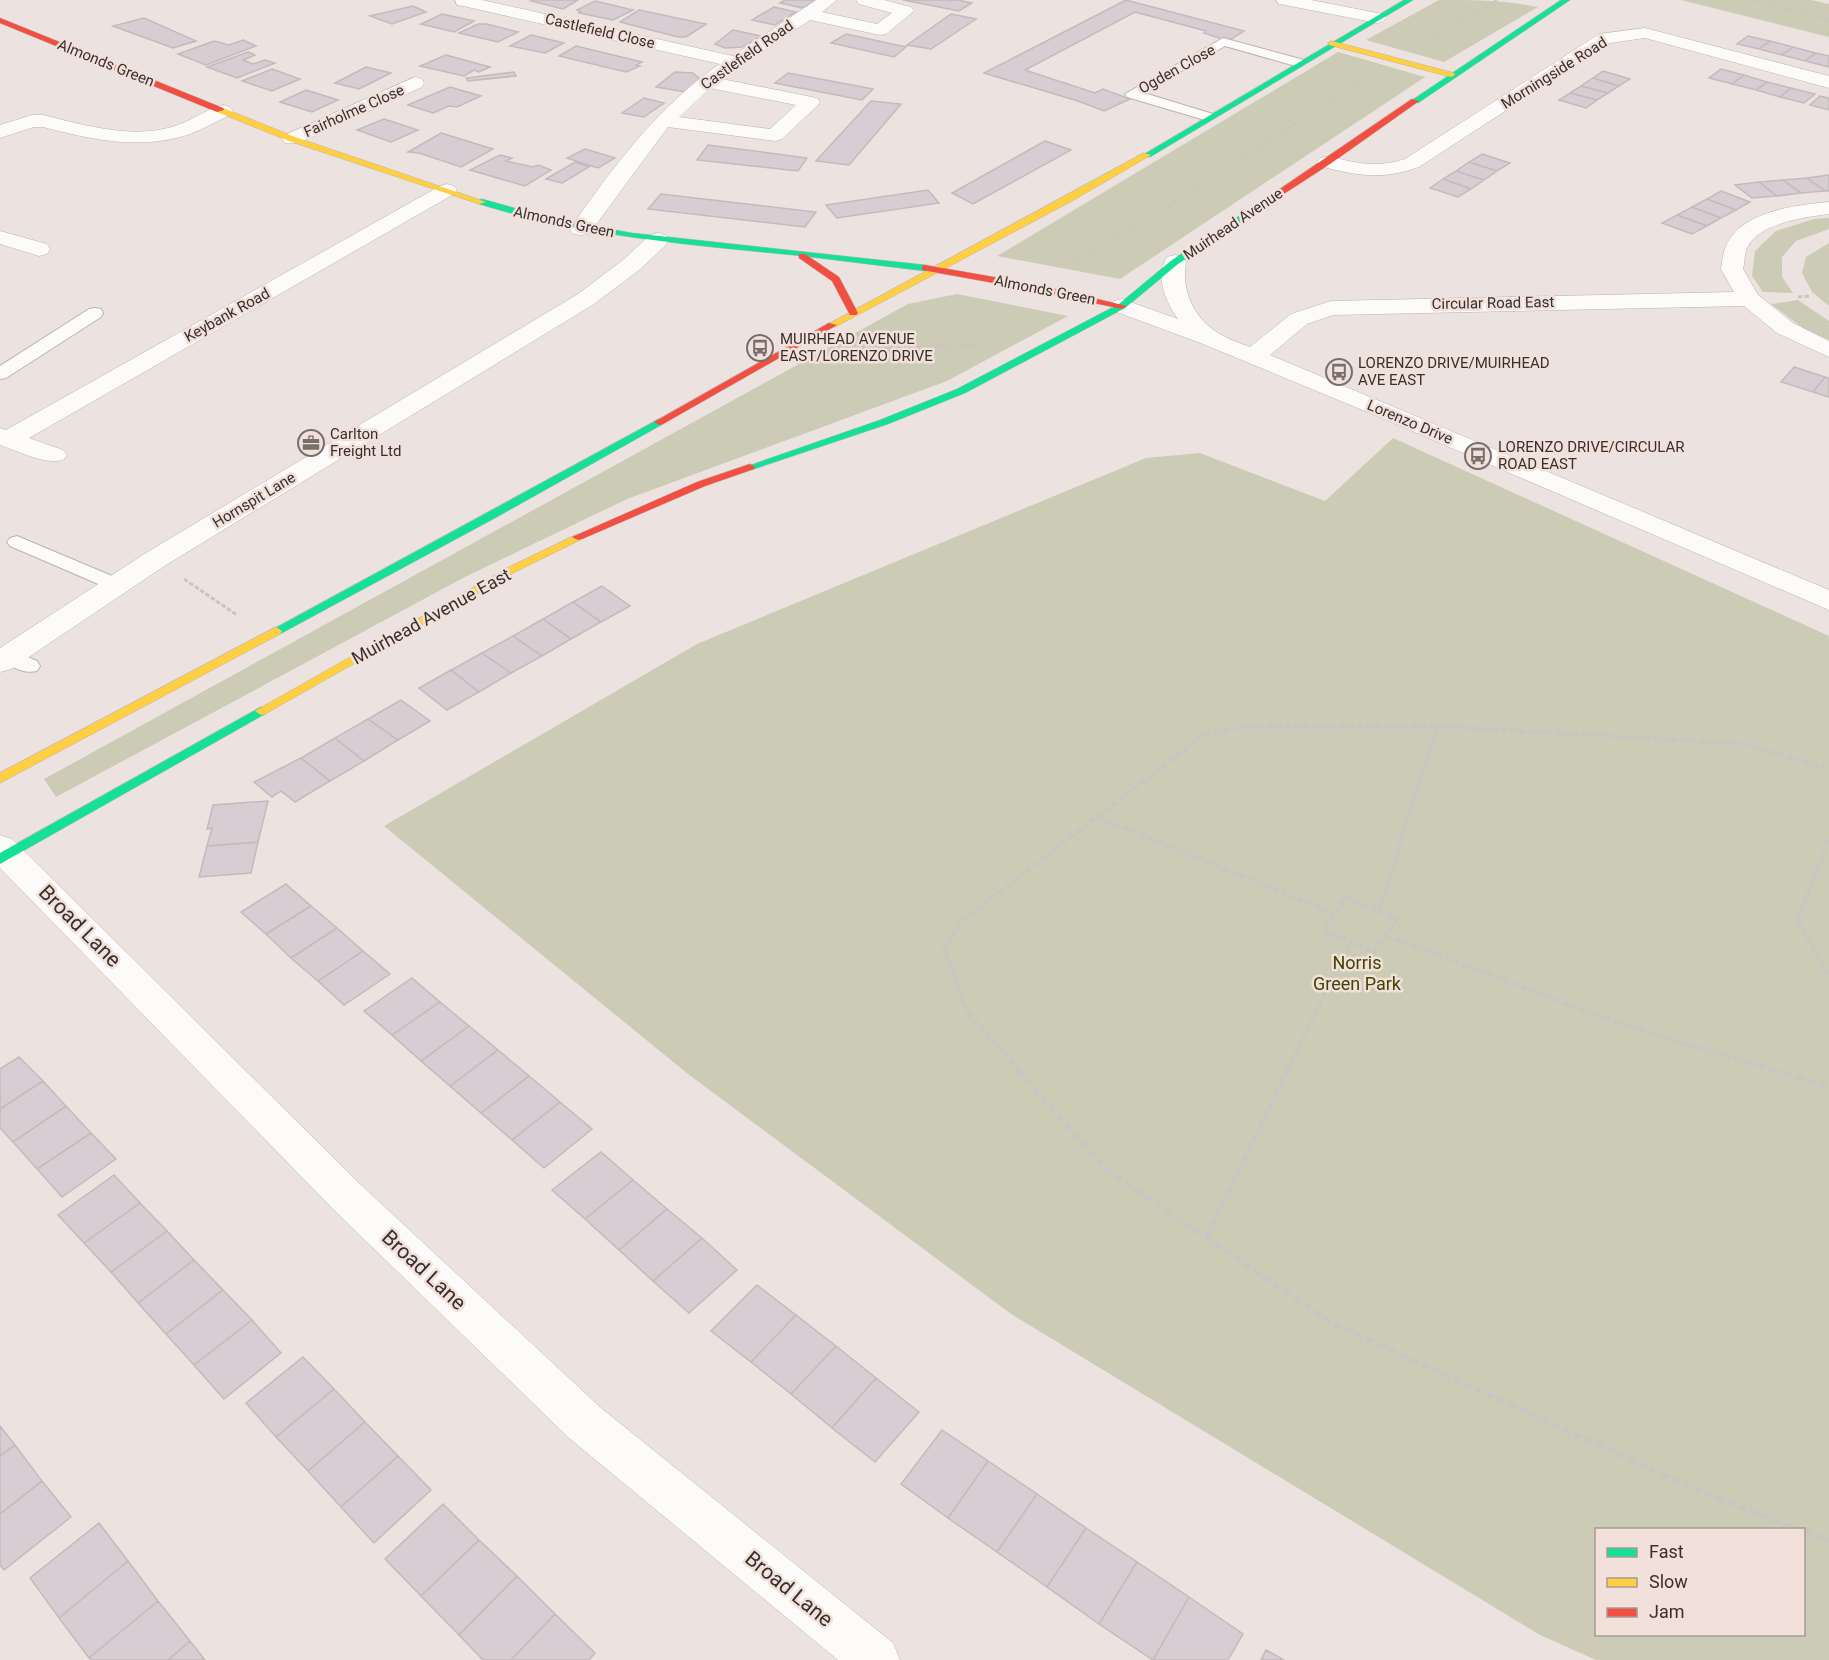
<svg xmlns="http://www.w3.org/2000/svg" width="1829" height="1660" viewBox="0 0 1829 1660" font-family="Roboto,sans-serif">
  <rect width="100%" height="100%" fill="#ece3e0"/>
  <path fill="#cccbb5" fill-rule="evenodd" d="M1439,0C1473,0 1505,0 1538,7L1444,62L1366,40Z
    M1681,0H1811L1829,4V37Z
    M1338,52L1425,77L1120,279L997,256Z
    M1829,218V229L1796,241L1782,257V277L1793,293L1763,292L1752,276L1755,251L1776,231L1814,219Z
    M1829,243V306L1812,292L1802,273L1806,257Z
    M957,294L1068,316L947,381L627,499L463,578L56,797L44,779L908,304Z
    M1798,300L1829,321V340L1807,331L1771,304Z
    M1393,438L1829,636V1660H1596L1540,1635L1011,1314L688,1074L384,826L697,644L1146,458L1200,453L1325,501ZM1596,1530H1804V1634H1596Z"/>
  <path fill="#d8cdd2" stroke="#c2bbbc" stroke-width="1.5" d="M534,0H578L563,9L531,1Z
    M785,0H817L802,8L780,3Z
    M903,0H958L972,3L959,11Z
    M1126,0L1244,31L1228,41L1204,33L1206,31L1135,12L1025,70L1095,93L1103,89L1130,99L1104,111L1078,101L984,73Z
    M595,1L633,10L613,20L579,13L581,12L577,10Z
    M413,6L426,12L392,24L370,16Z
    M774,7L796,12L775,25L752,20Z
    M639,10L706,24L686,37H678L620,22Z
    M442,14L474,21L454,32L421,24Z
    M951,14L976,19L931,49L907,45Z
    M144,18L196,41L173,48L113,26Z
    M478,24H487L518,32L498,42L459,33Z
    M733,30L761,36L742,47L725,48L715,44Z
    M846,34L906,47L894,57L831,43Z
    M531,35L564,43L545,53L510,46Z
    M1748,36L1770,41L1759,49L1737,44Z
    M243,40L256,46L206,65L178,54L214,41L229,45Z
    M1770,41L1793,47L1782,55L1759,49Z
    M576,46L642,62L636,65L640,66L626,72L559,56Z
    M1793,47L1816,53L1805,61L1782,55Z
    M248,52L255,55L243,60L253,64L265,60L275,63L237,78L207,67Z
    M1816,53L1829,56V67L1805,61Z
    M446,55L490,67L479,72L474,70L464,76L420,66Z
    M366,67L391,73L359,89L335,83Z
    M272,69L300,79L272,91L242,81Z
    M1721,69L1744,75L1732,84L1709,78Z
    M1603,71L1630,79L1619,86L1593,78Z
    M514,72L516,76L468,81L466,78Z
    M675,72L693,73L700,79L686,92L656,87Z
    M788,73L873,89L862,100L775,83Z
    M1744,75L1767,82L1756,90L1732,84Z
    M1593,78L1619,86L1608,93L1581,86Z
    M1767,82L1791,88L1780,97L1756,90Z
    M1581,86L1608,93L1597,100L1570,93Z
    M450,87L481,96L457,107L449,106L433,113L408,105Z
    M1791,88L1815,94L1804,103L1780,97Z
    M306,90L338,100L312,112L280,102Z
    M1570,93L1597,100L1586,108L1559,100Z
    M1820,96L1829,98V110L1810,105Z
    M644,98L664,103L644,117L622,113Z
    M871,101L901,104L849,165L816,161Z
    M384,119L418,130L391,142L357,130Z
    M441,133L493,149L461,167L419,153L408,152Z
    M1045,141L1071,150L973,204L952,193Z
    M708,145L807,158L798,171L697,160Z
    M585,149L615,158L598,168L567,158Z
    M1482,154L1510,163L1497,171L1469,162Z
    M500,155L512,158L506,161L533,167L538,165L551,170L525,186L470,170Z
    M575,162L589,167L562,183L546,179Z
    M1469,162L1497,171L1484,180L1456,171Z
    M1456,171L1484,180L1471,189L1443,179Z
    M1829,175V191H1825L1807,178Z
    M1807,178L1825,191L1801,193L1783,180Z
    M1443,179L1471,189L1458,197L1430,188Z
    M1783,180L1801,193L1777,196L1759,182Z
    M1759,182L1777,196L1752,198L1735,185Z
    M928,190L939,203L837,218L826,205Z
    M1721,191L1750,202L1736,210L1707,199Z
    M661,194L816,212L805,227L648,209Z
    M1707,199L1736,210L1721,218L1692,207Z
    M1692,207L1721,218L1707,226L1677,215Z
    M1677,215L1707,226L1692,234L1662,223Z
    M1794,367L1825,377L1813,392L1781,382Z
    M1825,377L1829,378V397L1813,392Z
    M602,586L630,606L601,622L573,602Z
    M573,602L601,622L571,639L543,619Z
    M543,619L571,639L542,656L513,636Z
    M513,636L542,656L511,673L482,653Z
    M482,653L511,673L479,692L451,670Z
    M451,670L479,692L447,710L419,688Z
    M401,700L430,721L398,740L368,719Z
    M368,719L398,740L364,761L335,738Z
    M335,738L364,761L330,781L301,758Z
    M301,758L330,781L295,802L281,791L272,797L254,782Z
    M268,801L258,842L207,846L212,828L207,829L213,805Z
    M258,842L251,873L199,877L207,846Z
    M286,884L311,906L266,934L241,912Z
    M311,906L337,928L291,958L266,934Z
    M337,928L363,951L318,981L291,958Z
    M363,951L390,974L344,1005L318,981Z
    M412,978L440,1002L392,1035L364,1011Z
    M440,1002L469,1026L421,1061L392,1035Z
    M469,1026L498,1050L450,1086L421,1061Z
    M498,1050L529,1076L481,1113L450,1086Z
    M19,1057L43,1081L0,1109V1069Z
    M529,1076L560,1102L512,1140L481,1113Z
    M43,1081L66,1106L13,1142L0,1128V1109Z
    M560,1102L592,1129L544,1168L512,1140Z
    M66,1106L91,1133L37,1169L13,1142Z
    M91,1133L116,1159L62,1197L37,1169Z
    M601,1152L633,1180L585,1219L552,1190Z
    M114,1175L140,1203L84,1243L58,1215Z
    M633,1180L667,1209L619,1250L585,1219Z
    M140,1203L167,1231L111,1272L84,1243Z
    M667,1209L702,1238L653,1281L619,1250Z
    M167,1231L194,1260L138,1303L111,1272Z
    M702,1238L737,1270L689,1313L653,1281Z
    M194,1260L223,1290L166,1334L138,1303Z
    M757,1285L796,1315L751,1362L711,1331Z
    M223,1290L252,1320L194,1365L166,1334Z
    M796,1315L836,1346L791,1394L751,1362Z
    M252,1320L281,1353L224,1399L194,1365Z
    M836,1346L876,1378L832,1428L791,1394Z
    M303,1357L334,1389L276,1437L246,1403Z
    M876,1378L919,1412L875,1462L832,1428Z
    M334,1389L365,1422L308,1471L276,1437Z
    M365,1422L398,1456L341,1507L308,1471Z
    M0,1426L15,1445L0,1456Z
    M942,1430L988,1461L948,1518L901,1484Z
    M15,1445L42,1481L0,1514V1456Z
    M398,1456L431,1490L374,1543L341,1507Z
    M988,1461L1037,1494L997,1552L948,1518Z
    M42,1481L71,1517L4,1570L0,1565V1514Z
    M1037,1494L1086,1528L1047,1587L997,1552Z
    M443,1504L479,1540L421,1596L385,1559Z
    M99,1523L128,1561L59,1618L30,1578Z
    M1086,1528L1137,1562L1099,1624L1047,1587Z
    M479,1540L517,1576L459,1635L421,1596Z
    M128,1561L158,1601L89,1658L59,1618Z
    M1137,1562L1189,1597L1153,1660L1099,1624Z
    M517,1576L555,1614L511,1660H483L459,1635Z
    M1189,1597L1243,1634L1228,1660H1153Z
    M158,1601L190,1641L168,1660H91L89,1658Z
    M555,1614L595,1653L589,1660H511Z
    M190,1641L205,1660H168Z
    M1266,1650L1284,1660H1261Z"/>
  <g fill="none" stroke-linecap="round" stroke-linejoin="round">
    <defs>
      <path id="lane" d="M1223,38L1304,60L1306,63L1299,67L1225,46L1144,93L1213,114L1215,117L1208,121L1127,97L1125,94Z
        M95,308L101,309L103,313L101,317L6,378L0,379V366L89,309Z
        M17,536L124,581L127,585L124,589L117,591L110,589L10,546L7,542L10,538Z
        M9,649L37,661L40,666L37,671C23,674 13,667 1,661V651Z"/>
      <path id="street" d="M455,0H482L733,56L816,0H837L822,12L877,24L892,13L859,4L856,0H884L911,7L914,11L886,34L880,35L810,20L722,79L817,98L820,102L817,106L782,139L775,141L668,127L589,234L581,235L573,234L570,229C611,169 660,104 720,64L463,6L457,5ZM710,88L796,105L770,129L679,117Z
        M1276,0H1311L1377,13L1383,14L1386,18L1383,22L1377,23L1285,5L1279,4Z
        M1645,28L1829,76V88L1645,38L1610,43L1419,167C1382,180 1357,176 1320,166L1317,162L1320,158C1331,155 1342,160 1353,162C1371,165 1387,165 1405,159L1599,34Z
        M415,77L422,79L424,83L422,87L299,143H285L282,139L285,135Z
        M223,105L230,107L233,111L230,115C215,122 200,131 184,136C136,150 90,139 43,127H34L0,138V125L32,115H43C84,125 130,139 172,127C189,122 205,110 223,105Z
        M447,184L454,186L457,190L454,194L29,438L63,450L67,455L63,460C43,465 19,451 0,445V428L6,430L440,186Z
        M1829,202V214C1806,217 1760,223 1748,246C1744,252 1745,262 1743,269L1758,295L1793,323L1829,341V357L1777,333L1744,306L1333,315L1307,324L1270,355L1829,590V610L1377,416L1203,344L1114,311L1111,306L1114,301L1122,299L1178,319C1166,302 1154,276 1167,257L1175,255L1183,257L1186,262C1181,291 1194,319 1220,334C1229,340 1240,343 1250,347L1291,314L1331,301L1734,292L1721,269C1722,262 1723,253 1726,246C1741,211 1796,205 1829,202Z
        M0,231L47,244L50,249L47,254L39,256L0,244Z
        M658,233L666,235L669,240L666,245L639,270L594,304L166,565L11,669L0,672V648L146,553L578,294L623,260L650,235Z
        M0,835L12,839L361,1185L601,1408L893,1643L900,1660H838L569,1438L333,1209L0,868Z"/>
      <path id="fast" d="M1404,0H1413L1150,157L1143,155Z
        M1561,0H1570L1418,103L1411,101Z
        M482,199L557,220L632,233L925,265L930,268L925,271C884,266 843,261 803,256C692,245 586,237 479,204V200Z
        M1259,203L1262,204V208L1178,264L1125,308L965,393L888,424L754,469L750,470L745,467L880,420L957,389L1119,304L1172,260Z
        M659,419L664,422L663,424L495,518L280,634H272L270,631Z
        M261,707L265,708L267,711L265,714L0,864V853Z"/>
      <path id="slow" d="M1332,41L1454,73L1455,75L1451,77L1329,45L1328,43Z
        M217,108H223L295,137L486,202L479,204L289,141L217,112Z
        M1144,153L1151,155L1072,201L835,327L827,325Z
        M578,534L584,537L582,539L517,571L265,714L261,715L255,711L509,567Z
        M276,627L282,631L280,634L0,783V773Z"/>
      <path id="jam" d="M0,18L223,108L224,110L217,112L0,23Z
        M1412,99L1419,101L1330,164L1262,208L1255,206Z
        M799,254H805L839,277L858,313L856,315H850L832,281L799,258Z
        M925,265L1033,284L1127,306L1122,309L1033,290L922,270V266Z
        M829,323L837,325L663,424L659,425L654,422Z
        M750,464L755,467L754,469L705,486L582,539L578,540L572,537L697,482Z"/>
    </defs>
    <use href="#lane" stroke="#bab3b0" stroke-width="2"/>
    <use href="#street" stroke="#bab3b0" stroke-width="1"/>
    <use href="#fast" stroke="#bab3b0" stroke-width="1"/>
    <use href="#slow" stroke="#bab3b0" stroke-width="1"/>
    <use href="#jam" stroke="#bab3b0" stroke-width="1"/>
    <path stroke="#c9c5c3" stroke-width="2" stroke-dasharray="4 1.5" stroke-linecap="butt" d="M1751,0L1829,20
      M1427,40L1497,0
      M1069,265L1159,212L1362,80"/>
    <path stroke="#c9c5c3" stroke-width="3" stroke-dasharray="4.5 2" stroke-linecap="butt" d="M1798,297L1809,296
      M856,347L978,346
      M184,579L237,615"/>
    <path stroke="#c9c5c3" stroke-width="4" stroke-dasharray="6 3" stroke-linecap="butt" d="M1098,817L1335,914
      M1829,839L1797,921L1829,976
      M1346,897L1397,919L1374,952L1324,931Z
      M1379,911L1437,726
      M1386,935L1612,1021L1777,1071
      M1020,1071L967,1012L944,949L963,920L1205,734L1247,726H1437L1745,744L1829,769
      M1287,1071L1350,942"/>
    <path stroke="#c9c5c3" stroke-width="4.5" stroke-dasharray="8 4" stroke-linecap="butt" d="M1018,1070L1107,1170L1330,1322L1688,1486L1799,1530
      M1773,1070L1829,1087
      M1206,1237L1288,1070
      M1804,1531L1829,1541"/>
    <use href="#lane" fill="#fcfbfa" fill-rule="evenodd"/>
    <use href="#street" fill="#fcfbfa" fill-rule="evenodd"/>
    <use href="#fast" fill="#16e098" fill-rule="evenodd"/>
    <use href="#slow" fill="#ffcf43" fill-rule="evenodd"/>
    <use href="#jam" fill="#f24e42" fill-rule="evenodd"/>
  </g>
  <defs>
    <symbol id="bus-ring" viewBox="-11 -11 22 22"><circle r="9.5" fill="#f2e0da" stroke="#766f6c" stroke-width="1.5"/><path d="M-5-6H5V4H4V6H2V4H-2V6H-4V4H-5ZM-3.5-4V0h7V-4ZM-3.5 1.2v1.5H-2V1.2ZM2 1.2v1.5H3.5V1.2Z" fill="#766f6c"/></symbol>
    <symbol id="office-ring" viewBox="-11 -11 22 22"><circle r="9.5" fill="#f2e0da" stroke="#766f6c" stroke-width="1.5"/><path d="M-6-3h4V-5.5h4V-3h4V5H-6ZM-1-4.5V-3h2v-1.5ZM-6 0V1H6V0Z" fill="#766f6c"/></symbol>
  </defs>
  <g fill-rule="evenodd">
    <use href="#bus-ring" x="745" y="333" width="30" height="30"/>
    <use href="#bus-ring" x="1324" y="357" width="30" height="30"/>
    <use href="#office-ring" x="296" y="428" width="30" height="30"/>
    <use href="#bus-ring" x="1463" y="441" width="30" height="30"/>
  </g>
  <g text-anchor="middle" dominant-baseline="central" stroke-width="5" stroke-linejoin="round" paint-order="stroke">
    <g font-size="15" fill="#37302d" stroke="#f2e0da">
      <text transform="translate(600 31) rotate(13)">Castlefield Close</text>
      <text transform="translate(747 55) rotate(-35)">Castlefield Road</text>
      <text transform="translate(106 63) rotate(22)">Almonds Green</text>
      <text transform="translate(1177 69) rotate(-29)">Ogden Close</text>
      <text transform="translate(1554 73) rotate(-32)">Morningside Road</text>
      <text transform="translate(354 111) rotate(-24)">Fairholme Close</text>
      <text transform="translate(564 222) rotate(12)">Almonds Green</text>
      <text transform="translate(1233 224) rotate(-34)">Muirhead Avenue</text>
      <text transform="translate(1045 290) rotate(11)">Almonds Green</text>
      <text transform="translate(1493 303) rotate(-1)">Circular Road East</text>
      <text transform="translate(227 315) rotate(-29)">Keybank Road</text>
      <text transform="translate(1410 422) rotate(23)">Lorenzo Drive</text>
      <text transform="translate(254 500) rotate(-31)">Hornspit Lane</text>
    </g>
    <g font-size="15" fill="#37302d" stroke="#f2e0da" text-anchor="start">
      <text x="780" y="339">MUIRHEAD AVENUE<tspan x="780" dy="17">EAST/LORENZO DRIVE</tspan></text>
      <text x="1358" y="363">LORENZO DRIVE/MUIRHEAD<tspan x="1358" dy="17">AVE EAST</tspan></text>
      <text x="330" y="434">Carlton<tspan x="330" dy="17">Freight Ltd</tspan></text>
      <text x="1498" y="447">LORENZO DRIVE/CIRCULAR<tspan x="1498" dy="17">ROAD EAST</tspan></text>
    </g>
    <g font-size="18" fill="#37302d" stroke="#f2e0da">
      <text transform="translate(431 616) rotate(-29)">Muirhead Avenue East</text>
    </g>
    <g font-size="18" fill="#404602" stroke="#f2e0da">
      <text x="1357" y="962">Norris<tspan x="1357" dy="21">Green Park</tspan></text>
    </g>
    <g font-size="21" fill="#37302d" stroke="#f2e0da">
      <text transform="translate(80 926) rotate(45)">Broad Lane</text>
      <text transform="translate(424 1270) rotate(43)">Broad Lane</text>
      <text transform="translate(789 1589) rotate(39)">Broad Lane</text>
    </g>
  </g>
  <rect x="1595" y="1528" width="210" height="108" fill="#f2e0da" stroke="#a79a95" stroke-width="1.5"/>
  <rect x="1607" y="1548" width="30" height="9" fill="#16e098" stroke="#a79a95" stroke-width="1.5"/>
  <text x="1649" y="1558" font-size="18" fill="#37302d">Fast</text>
  <rect x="1607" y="1578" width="30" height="9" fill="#ffcf43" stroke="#a79a95" stroke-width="1.5"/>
  <text x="1649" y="1588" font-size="18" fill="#37302d">Slow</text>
  <rect x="1607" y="1608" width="30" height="9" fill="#f24e42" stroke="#a79a95" stroke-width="1.5"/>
  <text x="1649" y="1618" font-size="18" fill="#37302d">Jam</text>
</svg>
